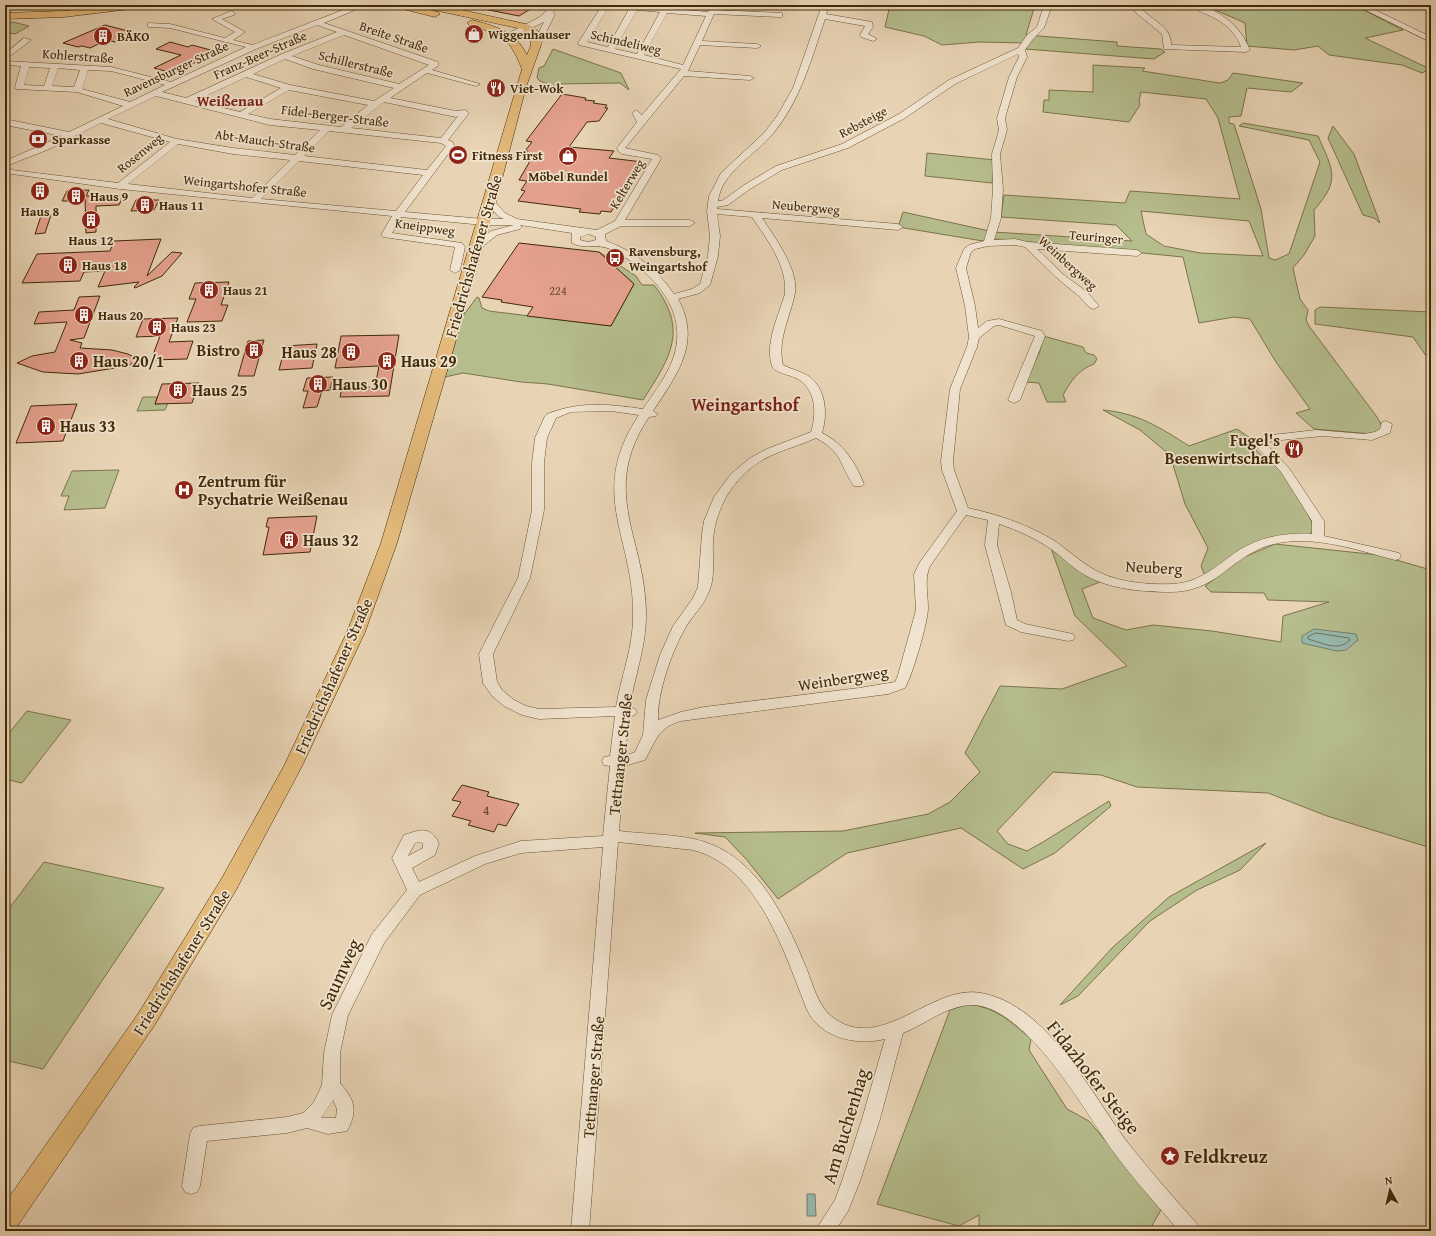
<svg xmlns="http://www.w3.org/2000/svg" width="1436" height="1236" viewBox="0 0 1436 1236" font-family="'Gentium Book Plus',serif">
  <rect width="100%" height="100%" fill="#e8d4b5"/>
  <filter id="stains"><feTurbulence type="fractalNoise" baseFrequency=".005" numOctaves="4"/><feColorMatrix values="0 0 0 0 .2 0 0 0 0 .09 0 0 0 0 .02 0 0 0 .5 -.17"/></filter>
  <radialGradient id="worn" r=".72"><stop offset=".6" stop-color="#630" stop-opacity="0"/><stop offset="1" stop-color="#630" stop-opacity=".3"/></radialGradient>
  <path fill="#b6bd8d" stroke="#7b744a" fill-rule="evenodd" d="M890,5H1035L1026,35L1117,42V46L1161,49L1165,52L1154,59L1025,49L1024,43L980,42L942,45L924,36L885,27Z
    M1204,5H1354L1403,30L1365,38L1430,69L1422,73L1402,65L1329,55L1318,46L1294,50L1247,46L1245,23Z
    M13,22L29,26L15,34L5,32V24Z
    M553,49L621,73L629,90L620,83L557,84L551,89L550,85L540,81L537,78L539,68L544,66Z
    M1093,65L1145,68L1142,71L1220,83L1228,80L1233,73L1303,83L1291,92L1247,88L1241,116L1229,117V123L1234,124L1261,209L1269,258L1275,260L1289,254L1320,162L1309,140L1239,126L1243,123L1318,136C1333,170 1341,180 1314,210L1315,236L1304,255L1293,268L1300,299L1308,310L1306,320L1309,326L1377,417L1382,426L1379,432L1372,434L1314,429L1296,413L1310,409L1276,362L1250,319L1234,317L1199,323L1183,257L999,239L983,241L898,227L903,212L994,232L1132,241L1116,225L1001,217L1004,195L1125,203L1130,191L1240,199L1218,118L1206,99L1141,92L1139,101L1140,105L1129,122L1043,112L1044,100H1049V90L1093,92ZM1141,211L1249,221L1263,256L1200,253L1164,246L1146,234Z
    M1333,126L1354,154L1380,223L1374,218L1363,215L1328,138Z
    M927,153L995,160L992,183L925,176Z
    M599,252L636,276L642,285H654C689,330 670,358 643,400L548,384L521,382L463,373L445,377L463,316L477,297L479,298L482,308L489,311L611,326L634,284Z
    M1320,307L1431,312V363L1413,337L1315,324V310Z
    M1043,336L1083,347L1086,353L1094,355L1097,359L1094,364C1078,370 1071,381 1063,395L1066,402H1047L1039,383L1025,382L1040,351Z
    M143,397H157L155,404L168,403L165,410L137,411Z
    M1103,410C1138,413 1161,428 1189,446L1237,429L1256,442L1252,446L1269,463L1285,470L1315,528L1307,537H1272L1250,545L1205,576L1201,566L1208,548L1185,504L1170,455L1140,430Z
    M119,470L105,508L64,510L69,496H61L72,471Z
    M1275,544L1379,555L1431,570V848L1327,816L1268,793L1137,787L1101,775L1053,772L997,831L1008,844L1027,851L1043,842L1109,801L1111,806L1055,853L1023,869L961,828L847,853L778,899L746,859L725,837L695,833L843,831L928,814L950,802L980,772L965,753L1000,686L1062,689L1127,666L1075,616L1051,548L1100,582L1082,589L1093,618L1126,630L1153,625L1212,631L1281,642L1283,616L1329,602L1268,600L1264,593L1211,592L1205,586L1242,558Z
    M27,711L71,720L22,783L5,779V738Z
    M1266,843L1240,870L1197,890L1150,921L1078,996L1060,1005L1112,948L1169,897Z
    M44,862L164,888L43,1069L5,1060V914Z
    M969,1004C997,1008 1010,1021 1031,1039L1029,1050L1067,1109L1089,1121L1162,1208L1149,1231H979V1215L959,1226L877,1204L950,1010Z"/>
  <path fill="#97b8ad" stroke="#747f6a" d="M1314,629L1356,634L1358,640L1346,650L1337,651L1302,643V636Z
    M807,1194H815L816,1216H807Z"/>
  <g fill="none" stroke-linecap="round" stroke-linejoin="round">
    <path stroke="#6c715a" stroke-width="1" d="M1316,633L1349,638L1350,640C1338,652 1323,643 1308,639V637Z"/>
  </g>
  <path fill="#e5a18d" stroke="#402a06" d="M484,5H537L519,16L484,9Z
    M105,25L136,33L115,42L107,40L90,48L82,46L78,47L63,43Z
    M170,42L188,47L192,45L218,52L172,73L154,68L181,55L156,49Z
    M562,94L586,98L585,100L595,101L593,103L607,105L605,108H608L599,121L587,122L569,147L614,151L609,158L643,162L611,212L601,211L600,214L579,212L581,209L518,201L525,191L521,190L527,181L519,180L530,161L522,160L528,151H525L532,142L526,141Z
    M89,190L86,196L124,195L119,205L96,206V232L86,233L85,198L84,201H62L67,191Z
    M136,200H159L154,210L131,211Z
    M51,215L45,233L35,234L41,216Z
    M161,239L147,276L172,252L182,253L162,276L135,288L134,287L139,282L98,287L105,271L84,272L80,281L22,283L37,254L110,251L114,241Z
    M519,243L599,252L634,284L611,326L527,316L533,307L501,302L502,300L482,297Z
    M229,282L221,305H228L222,321L187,322L196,299H189L195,283Z
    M100,296L84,338L70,340L82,343L80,348L112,350L128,354L140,360L127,366L78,374L43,372L17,363L32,356L55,352L67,322L34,324L39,312L74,310L79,297Z
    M178,318L169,342L193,341L187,359L151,360L160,336L136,337L143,319Z
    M399,335L389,396L340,397L342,388L375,387L379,366L335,368L341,336Z
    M264,340L254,376H238L248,341Z
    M317,344L312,368L279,370L285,346Z
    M333,377L330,390L322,391L317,407L303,408L308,391H303L307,378Z
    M199,383L192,403L155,404L162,384Z
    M77,404L63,441L16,443L31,406Z
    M317,516L310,552L263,555L269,527H266L268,518Z
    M462,785L489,792L487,796L519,804L506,826L498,824L494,832L468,825L471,821L452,816L461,802L452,800Z"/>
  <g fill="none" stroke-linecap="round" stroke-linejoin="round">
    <defs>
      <path id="minor" d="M356,5H367L324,23L438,62V66L432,70L480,84L476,86L427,73L390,98L456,111L465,110L469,113L448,140L453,142L454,146L405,212L483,219H504L499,217L485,202L490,199L493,200L505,213L517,219L597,230L615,221L652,159L622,154L618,151L617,148L637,122L632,113L636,110L642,115L681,69L579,45L578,43L601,7L598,5H629L708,12L711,5H719L716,10L782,13V17H779L714,14L702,41L757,44L761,46L757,48L700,45L688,71L750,76L754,78L750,80L684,76L625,148L658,155L661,159L625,220H690L695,223L690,226H621L605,234L606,241C634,251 657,269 674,294L692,289L700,284L708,256L710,236L707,211L709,196L721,173L764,133L777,116L793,88L822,5H830L826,14L872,22L873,27L868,34L877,39L873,41L861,37L860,35L865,26L825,19C811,60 800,103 770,137C752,157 722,172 718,201H722L744,185L776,166L842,144L899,114L949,80L1018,48L1027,35L1037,27L1044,5H1052L1044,28L1033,39L1025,50L1027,57L1017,77L1005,118L1007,130L1000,154L1003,189L1001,218L994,240L1015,239L1028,242L1137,250L1142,253L1137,256L1037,249L1064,275L1087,292L1099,306L1094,309L1090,308L1079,296L1058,279L1025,247L1015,245L988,246L975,249L971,252L966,268L975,306L978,328L987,321L999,319L1042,331L1045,336L1020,400L1014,403L1008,400L1035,336L999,325L994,326L979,338L977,347L960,389L953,461L954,470L968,508C996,514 1023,523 1048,537C1063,545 1075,558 1090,567C1112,582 1146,585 1172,584C1200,583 1217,565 1239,550C1260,537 1287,532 1312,534V521L1281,472L1255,445L1263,436L1316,430L1364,434L1375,432L1380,429L1382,422L1386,421L1392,424L1390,433L1372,440L1323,436L1271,441L1267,445L1289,468L1324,521V536L1399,553L1401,556L1399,559L1395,560C1353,549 1304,531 1261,548C1227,563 1214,592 1170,592C1143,592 1109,589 1085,575C1072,568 1063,557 1051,549C1035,538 1017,530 999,524L997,545L1011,592L1017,620L1025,624L1073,634L1075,637L1073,640L1068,641L1021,632L1006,625L985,545L988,520L966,515L930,566C924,579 928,594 928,608C928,623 912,676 905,688L888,694L681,721C657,728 656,741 645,760L624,766L619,831C644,834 670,834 694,839C754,852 783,912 805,965C813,983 817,1007 835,1019C883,1052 932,984 981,993C1048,1005 1091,1094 1128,1143C1150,1171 1174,1198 1198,1225L1200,1231H1179C1158,1206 1135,1181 1115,1154C1086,1114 1028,1007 973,1005C947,1005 926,1024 903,1033L880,1119L860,1181L848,1211L835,1231H815L835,1200L842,1181L862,1119L885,1039C856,1046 821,1038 807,1010C785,955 759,867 693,850L618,842L589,1231H571L603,847L521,853L485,864L420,895L384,943L348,1015L340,1053V1083C355,1100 358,1111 347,1131L328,1134L307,1128L287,1133L207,1141L200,1186L197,1192L191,1194L185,1192L182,1186L190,1134L193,1128L199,1126L287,1117L303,1113L314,1102L322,1085L324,1053L332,1015L372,934L407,890L392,858L404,835C420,830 429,825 439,843L435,855L412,868L419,882L475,856L521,841L603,836L610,766L604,765L602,761L604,757L610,756L615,716L539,719L522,715L504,706L492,696L483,683L479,654L518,578L532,510V463L535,438L545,416L547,414C581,401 607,404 643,409C655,391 672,370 676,348C685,304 647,267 610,249C597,243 585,250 572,243V233L520,225L522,227L520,229L497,235L474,253L469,250L471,248L491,231L514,225H483L401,217L392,233L462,243L465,247L460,270L455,273L450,270L455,247L383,237L381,235L392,216L120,189L5,173V161L62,136L5,125V119L69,132L123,106L77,92L16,89L15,87L21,66L5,65V61L111,67L171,82L246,47L170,28L151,27H148V23L170,24L225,38L235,32L212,19L231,11L235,13L234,15L222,19L245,32L233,40L252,45ZM608,8L629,9L608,47L587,42ZM637,10L660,12L637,54L615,49ZM667,13L706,16L683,65L644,55ZM317,25L337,32L282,54L186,98L162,92L256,49ZM344,35L429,65L399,84L319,65L292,56ZM1018,54L1019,57L1009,77L997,118L999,130L992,154L993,189L991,218L984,241L969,245L964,249L956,268L965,306L969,337L967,347L950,389L941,461L942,470L957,511L920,562L914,574L916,610L898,675L895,682L859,688L704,707L681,712L658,720C657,692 673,648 687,625C694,614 703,606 708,594C716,578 712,558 713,540C716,504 737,472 770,456C785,449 801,445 816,438C844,453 839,465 854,486H862L864,484C855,462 844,444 822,433C828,413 826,387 807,375C799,371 791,369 783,365C777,340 790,318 795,293C799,270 774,236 762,218L898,230L903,227L898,224L717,209V207L728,205L750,189L782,170L848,148L905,118L955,84ZM285,59L313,69L394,88L374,101L290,85L253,74ZM29,67L50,68L44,86L24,85ZM58,68L80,70L74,87L52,86ZM88,70L111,71L165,85L130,102L82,89ZM246,77L281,88L240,112L195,101ZM289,90L368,105L341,127L270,119L248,114ZM156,96L270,125L320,130L295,155L233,148L177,139L108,119ZM384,102L456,117L458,116L441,138L351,128ZM101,123L170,142L118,183L12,170L6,166L47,150ZM329,131L441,143L446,146L427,170L304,156ZM178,144L233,154L290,160L252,198L128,184ZM299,161L423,175L396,211L261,199ZM717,214L752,217C766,238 787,265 785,292C785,297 781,304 780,309C774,326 766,348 772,366C775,373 790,375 796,378C816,388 817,413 811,432L767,449L750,458L731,474L714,497L704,521L702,534L698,587L693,598L673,626L660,655L646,700L643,735L635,752L625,756L629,717L635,715L637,712L635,709L630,707C634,677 646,648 646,617C647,539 598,493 649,417L656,416L658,414L653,411C677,375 702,342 678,299L700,293L710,285L718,256L720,236ZM589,234L596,237V240L588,242L580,240V237ZM611,411L639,415C586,494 635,538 633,617C633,648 621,677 616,707L539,709L526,706L514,700L502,690L497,682L493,654L530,578L544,510V463L547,438L556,418L571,412ZM421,842L423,844V848L408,856L415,843ZM333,1100L337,1109L336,1118H321Z
        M552,5H560L553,12L555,14L539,47L532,45L544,22L510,38L503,36L540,17Z
        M1130,5H1138C1148,19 1172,25 1171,45L1241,47C1235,30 1222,21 1206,14C1200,11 1194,9 1189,5C1216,5 1241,26 1250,50L1246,52L1164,49L1162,34L1136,13Z
        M1355,5H1365L1431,37V42Z
        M24,38L31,40L5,60V54Z"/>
      <path id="major" d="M114,5H143L138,8L64,17L5,19V13L64,11Z
        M393,5H410L438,12L440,14L435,17L395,7Z
        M420,5H439L530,25L539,32L541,45L526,87L496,202L397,543L365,632L302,766L236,890L154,1026L14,1231H5V1203L138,1014L222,878L284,766L347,632L381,543L522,69C508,35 503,36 469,25L467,23L472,20C495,26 516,32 527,55L531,45L530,34L522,29L425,8Z"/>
    </defs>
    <use href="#minor" stroke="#6a5432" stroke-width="1"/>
    <use href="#major" stroke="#402a06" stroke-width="1"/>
    <use href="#minor" fill="#f0e3cf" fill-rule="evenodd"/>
    <use href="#major" fill="#e4ba7a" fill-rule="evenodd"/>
  </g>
  <defs>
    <symbol id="shop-disc" viewBox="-11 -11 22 22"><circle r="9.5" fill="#8f2418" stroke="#f0e3cf"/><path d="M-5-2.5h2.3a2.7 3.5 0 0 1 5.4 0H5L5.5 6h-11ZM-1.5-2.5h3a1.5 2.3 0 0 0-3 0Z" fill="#fff"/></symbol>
    <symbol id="building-disc" viewBox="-11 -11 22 22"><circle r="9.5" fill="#8f2418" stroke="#f0e3cf"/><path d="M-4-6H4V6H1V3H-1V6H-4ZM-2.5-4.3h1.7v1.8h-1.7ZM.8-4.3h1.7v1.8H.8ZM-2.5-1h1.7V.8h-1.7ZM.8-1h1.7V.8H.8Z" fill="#fff"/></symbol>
    <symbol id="restaurant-disc" viewBox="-11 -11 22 22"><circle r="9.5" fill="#8f2418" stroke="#f0e3cf"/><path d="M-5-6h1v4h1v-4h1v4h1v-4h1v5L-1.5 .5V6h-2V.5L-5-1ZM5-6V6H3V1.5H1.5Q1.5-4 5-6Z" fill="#fff"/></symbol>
    <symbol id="bank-disc" viewBox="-11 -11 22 22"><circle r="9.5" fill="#8f2418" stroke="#f0e3cf"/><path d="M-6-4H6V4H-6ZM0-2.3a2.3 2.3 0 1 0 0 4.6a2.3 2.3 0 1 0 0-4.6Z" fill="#fff"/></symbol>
    <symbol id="stadium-disc" viewBox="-11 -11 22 22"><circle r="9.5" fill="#8f2418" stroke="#f0e3cf"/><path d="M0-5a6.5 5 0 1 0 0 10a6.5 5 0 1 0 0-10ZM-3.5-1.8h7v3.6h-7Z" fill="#fff"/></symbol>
    <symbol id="bus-disc" viewBox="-11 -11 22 22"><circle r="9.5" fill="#8f2418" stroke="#f0e3cf"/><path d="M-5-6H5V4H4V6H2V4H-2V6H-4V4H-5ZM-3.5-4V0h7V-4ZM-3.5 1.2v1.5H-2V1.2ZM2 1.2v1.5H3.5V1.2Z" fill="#fff"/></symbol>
    <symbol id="hospital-disc" viewBox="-11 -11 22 22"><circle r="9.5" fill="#8f2418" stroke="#f0e3cf"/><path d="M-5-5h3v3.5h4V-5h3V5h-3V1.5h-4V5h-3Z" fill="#fff"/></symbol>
    <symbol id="sight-disc" viewBox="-11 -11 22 22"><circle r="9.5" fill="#8f2418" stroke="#f0e3cf"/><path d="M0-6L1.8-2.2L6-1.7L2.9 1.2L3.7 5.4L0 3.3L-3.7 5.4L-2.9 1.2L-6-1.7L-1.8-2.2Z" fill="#fff"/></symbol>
  </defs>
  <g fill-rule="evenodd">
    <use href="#shop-disc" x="463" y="23" width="22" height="22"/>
    <use href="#building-disc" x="92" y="25" width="22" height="22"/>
    <use href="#restaurant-disc" x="485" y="77" width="22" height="22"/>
    <use href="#bank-disc" x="27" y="128" width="22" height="22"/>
    <use href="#stadium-disc" x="447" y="144" width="22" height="22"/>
    <use href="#shop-disc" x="557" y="145" width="22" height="22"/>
    <use href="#building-disc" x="29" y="180" width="22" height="22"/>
    <use href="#building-disc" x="65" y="185" width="22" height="22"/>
    <use href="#building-disc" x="134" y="194" width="22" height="22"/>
    <use href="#building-disc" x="80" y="209" width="22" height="22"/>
    <use href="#bus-disc" x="604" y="247" width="22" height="22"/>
    <use href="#building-disc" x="57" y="254" width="22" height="22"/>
    <use href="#building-disc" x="198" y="279" width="22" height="22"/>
    <use href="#building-disc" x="73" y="304" width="22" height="22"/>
    <use href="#building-disc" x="146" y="316" width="22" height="22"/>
    <use href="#building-disc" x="243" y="339" width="22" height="22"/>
    <use href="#building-disc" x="340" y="341" width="22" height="22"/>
    <use href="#building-disc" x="68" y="350" width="22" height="22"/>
    <use href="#building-disc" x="376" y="350" width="22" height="22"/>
    <use href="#building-disc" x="307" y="373" width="22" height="22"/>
    <use href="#building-disc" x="167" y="379" width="22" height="22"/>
    <use href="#building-disc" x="35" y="415" width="22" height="22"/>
    <use href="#restaurant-disc" x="1283" y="438" width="22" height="22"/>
    <use href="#hospital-disc" x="173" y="479" width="22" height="22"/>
    <use href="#building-disc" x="278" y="529" width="22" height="22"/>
    <use href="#sight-disc" x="1159" y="1145" width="22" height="22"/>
  </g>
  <g text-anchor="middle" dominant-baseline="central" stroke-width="3.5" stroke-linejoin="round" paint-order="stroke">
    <g font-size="12" fill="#694828">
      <text x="558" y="290">224</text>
    </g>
    <g font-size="13" font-weight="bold" fill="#402a06" stroke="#f0e3cf" text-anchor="start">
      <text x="488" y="34">Wiggenhauser</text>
      <text x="117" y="36">BÄKO</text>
      <text x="510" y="88">Viet-Wok</text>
      <text x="52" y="139">Sparkasse</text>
      <text x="472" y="155">Fitness First</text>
      <text x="568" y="176" text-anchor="middle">Möbel Rundel</text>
      <text x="90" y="196">Haus 9</text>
      <text x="159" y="205">Haus 11</text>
      <text x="40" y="211" text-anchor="middle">Haus 8</text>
      <text x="91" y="240" text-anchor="middle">Haus 12</text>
      <text x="629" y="251">Ravensburg,<tspan x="629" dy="15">Weingartshof</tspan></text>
      <text x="82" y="265">Haus 18</text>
      <text x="223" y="290">Haus 21</text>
      <text x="98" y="315">Haus 20</text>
      <text x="171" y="327">Haus 23</text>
    </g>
    <g font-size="13" fill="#402a06" stroke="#f0e3cf">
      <text transform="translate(394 37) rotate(19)">Breite Straße</text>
      <text transform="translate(626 42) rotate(13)">Schindeliweg</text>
      <text transform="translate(260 55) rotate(-24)">Franz-Beer-Straße</text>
      <text transform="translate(78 56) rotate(4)">Kohlerstraße</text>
      <text transform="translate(356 64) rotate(14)">Schillerstraße</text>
      <text transform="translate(176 69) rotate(-25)">Ravensburger Straße</text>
      <text transform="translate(335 116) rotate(7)">Fidel-Berger-Straße</text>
      <text transform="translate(863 122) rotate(-28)">Rebsteige</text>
      <text transform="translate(265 141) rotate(8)">Abt-Mauch-Straße</text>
      <text transform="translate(140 153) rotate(-39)">Rosenweg</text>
      <text transform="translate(627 184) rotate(-59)">Kelterweg</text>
      <text transform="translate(245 186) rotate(6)">Weingartshofer Straße</text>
      <text transform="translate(806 207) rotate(5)">Neubergweg</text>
      <text transform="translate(425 227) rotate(8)">Kneippweg</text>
      <text transform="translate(1096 237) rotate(5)">Teuringer</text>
      <text transform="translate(1068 263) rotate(42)">Weinbergweg</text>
    </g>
    <g font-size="14" fill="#694828">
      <text x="486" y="810">4</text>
    </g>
    <g font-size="15" font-weight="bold" fill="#7a1f14" stroke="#f0e3cf">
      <text x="230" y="100">Weißenau</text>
    </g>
    <g font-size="16" fill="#402a06" stroke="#f0e3cf">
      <text transform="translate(473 256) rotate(-74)">Friedrichshafener Straße</text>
      <text transform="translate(1154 567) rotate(3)">Neuberg</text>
      <text transform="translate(333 676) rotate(-66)">Friedrichshafener Straße</text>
      <text transform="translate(843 678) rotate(-9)">Weinbergweg</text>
      <text transform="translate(620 754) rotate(-84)">Tettnanger Straße</text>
      <text transform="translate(181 962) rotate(-58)">Friedrichshafener Straße</text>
      <text transform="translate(593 1077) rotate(-85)">Tettnanger Straße</text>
    </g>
    <g font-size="16" font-weight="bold" fill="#402a06" stroke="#f0e3cf" text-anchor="start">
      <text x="240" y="350" text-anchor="end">Bistro</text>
      <text x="337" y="352" text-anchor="end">Haus 28</text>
      <text x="93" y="361">Haus 20/1</text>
      <text x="401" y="361">Haus 29</text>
      <text x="332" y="384">Haus 30</text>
      <text x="192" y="390">Haus 25</text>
      <text x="60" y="426">Haus 33</text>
      <text x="1280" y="440" text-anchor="end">Fugel's<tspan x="1280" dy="18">Besenwirtschaft</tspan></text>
      <text x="198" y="481">Zentrum für<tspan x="198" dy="18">Psychatrie Weißenau</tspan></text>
      <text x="303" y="540">Haus 32</text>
    </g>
    <g font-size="18" font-weight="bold" fill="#7a1f14" stroke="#f0e3cf">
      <text x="745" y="404">Weingartshof</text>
    </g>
    <g font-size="19" fill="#402a06" stroke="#f0e3cf">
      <text transform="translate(339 974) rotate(-65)">Saumweg</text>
      <text transform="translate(1094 1077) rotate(52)">Fidazhofer Steige</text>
      <text transform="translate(845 1126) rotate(-73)">Am Buchenhag</text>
    </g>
    <g font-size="19" font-weight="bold" fill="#402a06" stroke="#f0e3cf" text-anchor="start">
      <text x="1184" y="1156">Feldkreuz</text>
    </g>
  </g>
  <rect width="1436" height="1236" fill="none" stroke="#e8d4b5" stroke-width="20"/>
  <rect x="6" y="6" width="1424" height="1224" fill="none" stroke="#402a06" stroke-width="2"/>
  <rect x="10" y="10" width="1416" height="1216" fill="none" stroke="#402a06"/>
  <g transform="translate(1390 1190) rotate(352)" stroke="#f0e3cf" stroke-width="3" paint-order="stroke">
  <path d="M0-3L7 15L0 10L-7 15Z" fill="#402a06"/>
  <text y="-6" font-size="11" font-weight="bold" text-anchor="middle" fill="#402a06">N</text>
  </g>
  <rect width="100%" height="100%" filter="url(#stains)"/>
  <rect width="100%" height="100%" fill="url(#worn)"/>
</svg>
